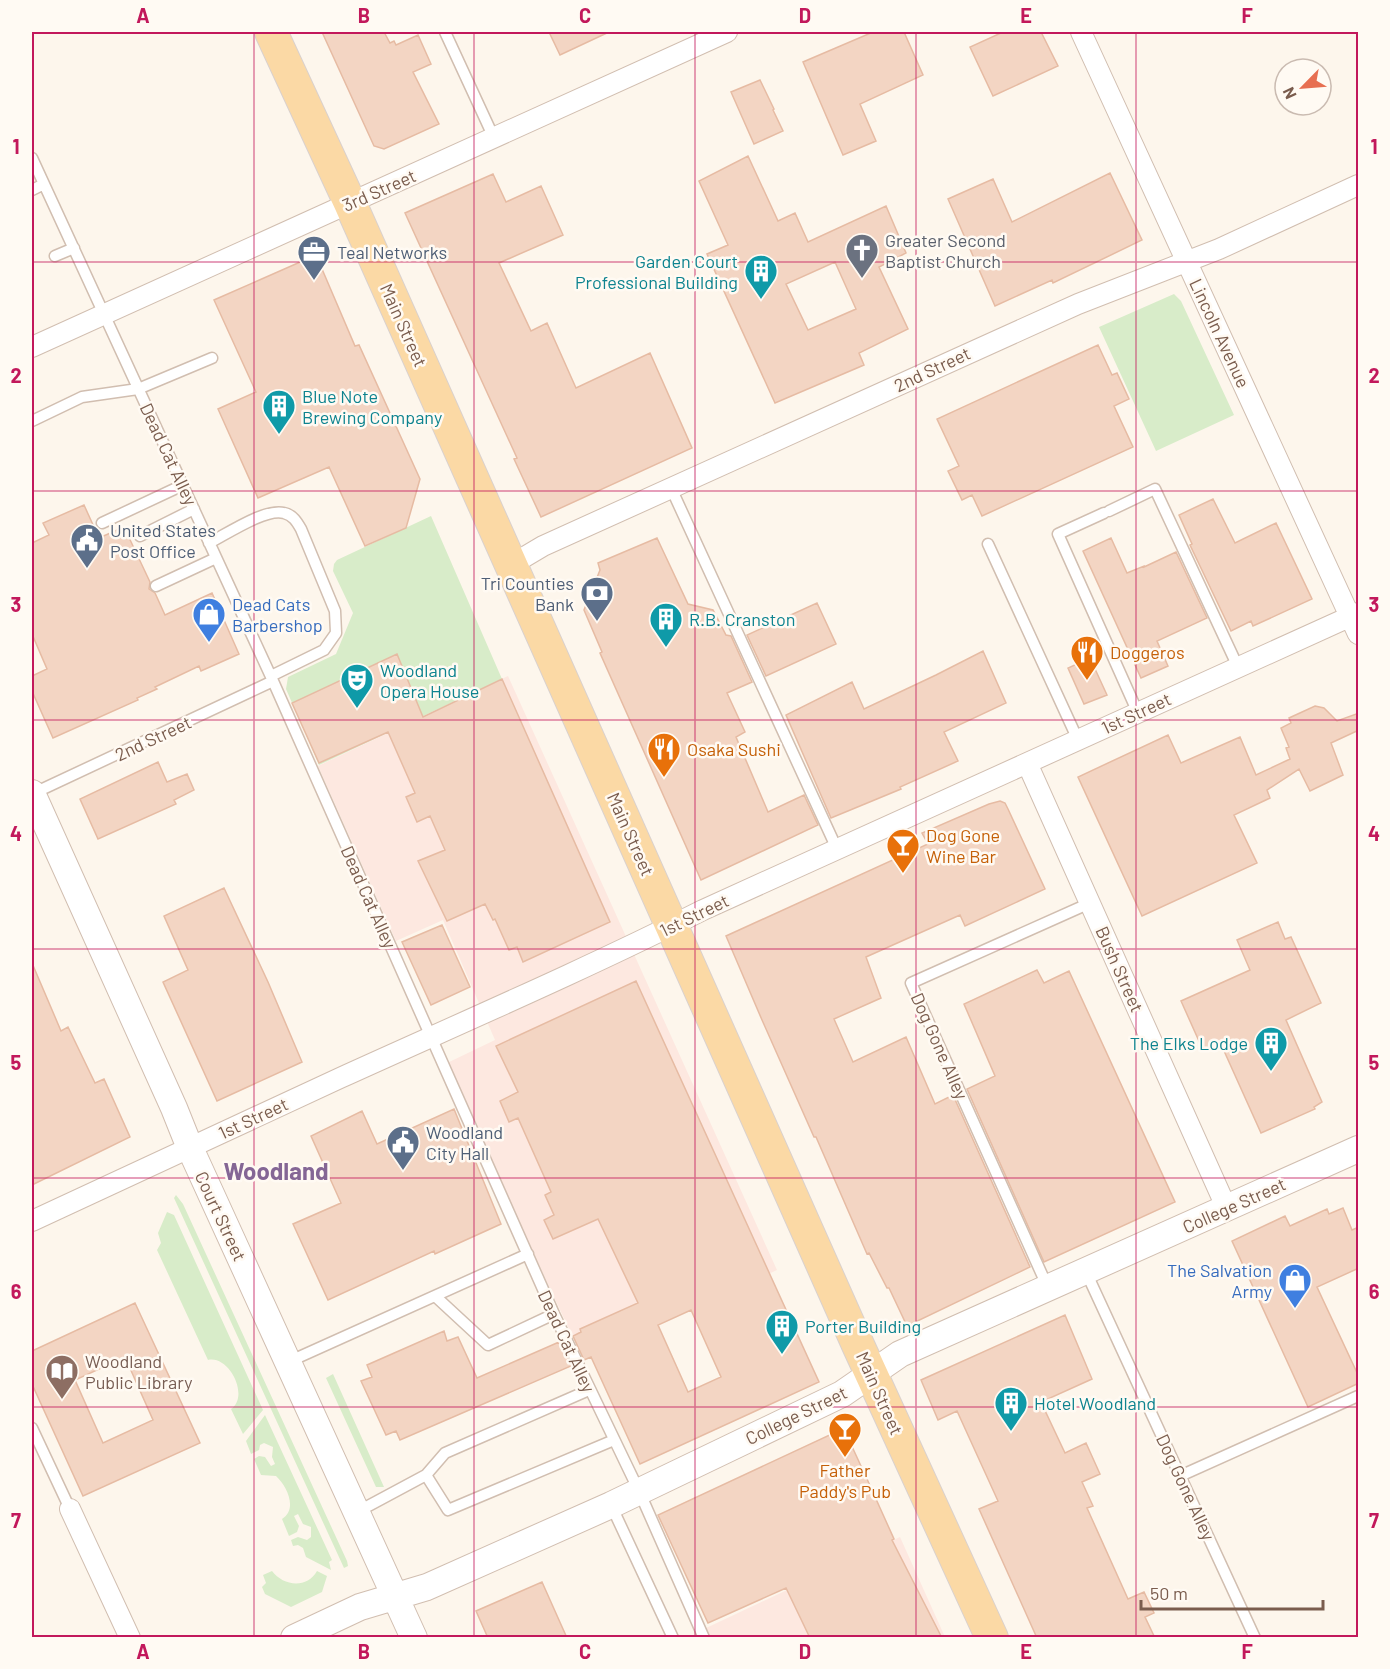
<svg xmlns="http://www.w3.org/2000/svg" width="1390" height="1669" viewBox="0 0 1390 1669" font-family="Barlow,sans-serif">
  <rect width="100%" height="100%" fill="#fdf6ec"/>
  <path fill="#fde8e0" d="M508,676L777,1270L583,1359L445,1064L495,1040L443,920L396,941L318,766Z
    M900,1537L945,1637L708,1638L704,1629Z"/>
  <path fill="#d8ecc9" d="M1174,294L1181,301L1234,415L1156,451L1099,327Z
    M431,516L502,679L319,765L286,689L288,677L336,654L353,613L333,571L334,564L337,560Z
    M176,1195L183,1204L347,1561L348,1566L344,1568L174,1198Z
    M167,1212L174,1215L263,1410L243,1434L231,1409C250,1396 229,1355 208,1360L157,1250L161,1243L158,1233Z
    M333,1374L384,1487H376L326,1378Z
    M265,1415L332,1560L329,1562L331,1570L306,1557L303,1548L298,1545L293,1546L291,1540L298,1537L307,1540L311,1537V1527L303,1524L298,1514L294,1516L299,1526L297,1532L289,1536L282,1519C298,1509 287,1486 276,1476L261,1475L254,1459L259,1456L265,1457L271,1466L275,1464L272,1457L273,1447L264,1443L260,1445L259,1450L251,1454L246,1441Z
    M272,1571C283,1586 307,1589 317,1571L327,1576L322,1592L291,1607L265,1594L262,1587L266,1583L263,1575Z"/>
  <path fill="#f3d5c3" stroke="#e6bba3" stroke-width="1.5" fill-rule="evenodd" d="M322,32H384L390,43L394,41L396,45L418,35L431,64L413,72L439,124L384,149L374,146Z
    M549,32H609L560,55Z
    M873,32H904L923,75L860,104L876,141L843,155L803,62Z
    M1003,32H1041L1058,66L993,96L970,47Z
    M760,80L774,109L773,110L783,131L754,144L731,92Z
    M748,156L778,221L795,213L808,242L886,206L906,253L879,267L908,329L859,353L864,365L775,403L707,254L728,245L699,181ZM835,262L856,309L808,330L786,284Z
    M1110,173L1142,240L1053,283L1052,280L995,306L948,199L993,179L1012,222Z
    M493,174L506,202L541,186L563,235L499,263L531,331L547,323L576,388L650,353L692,448L541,517L514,459L517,458L405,213Z
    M316,255L355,346L359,345L420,479L406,528L365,546L329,467L258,498L218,409L256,392L214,300Z
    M1098,345L1112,375L1117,373L1129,399L1114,406L1133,447L982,516L972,495L962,500L948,471L959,466L937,419Z
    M1213,499L1235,543L1276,523L1312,599L1253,626L1251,621L1231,631L1190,545L1192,544L1179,515Z
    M84,505L99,538L124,527L150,582L149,589L155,593L165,615L212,593L239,654L201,671L199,666L155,687L157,689L137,698L138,700L53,738L32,691V676L47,669L32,634V543L49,535L43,523Z
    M657,538L688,604L713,610L726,635L731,636L752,682L727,693L745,732L736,737L768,812L804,795L818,825L701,880L600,653L602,652L584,610L600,570L598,563Z
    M1111,538L1127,573L1144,566V567L1176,552L1207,618L1157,641L1168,666L1141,678L1083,551Z
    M817,603L836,644L766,676L747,635Z
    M983,651L1006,703L944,732L958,761L900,787L901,789L831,818L786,715L852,682L864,709L936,675Z
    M397,654L423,717L502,679L610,922L523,962L517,947L509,950L495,919L493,920L485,904L447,921L418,861L445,850L430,816L417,822L406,797L415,793L388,732L319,763L292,703Z
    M1090,658L1107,695L1084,704L1068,668Z
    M1315,706L1324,708L1337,721L1359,713V730L1331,743L1343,775L1310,791L1299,769L1267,790L1270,798L1234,815L1257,863L1142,916L1078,777L1168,735L1181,763L1240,737L1256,775L1290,759L1286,748L1289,747L1281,728L1291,723L1289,718Z
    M158,762L167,782L187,774L194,790L174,800L176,804L98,839L80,799Z
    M1000,801L1005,803L1008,809L1045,889L965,926L960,915L866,957L881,998L834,1019L853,1062L906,1037L935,1104L953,1095L1030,1267L907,1326L889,1288H887L869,1253L867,1254L816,1137H814L762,1020L726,936L928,844L922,833L989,804Z
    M224,888L268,982L302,1062L217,1101L163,982L188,970L164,916Z
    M1278,922L1285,939L1291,937L1321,1003L1286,1020L1322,1102L1314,1107L1315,1109L1261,1133L1220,1042L1203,1050L1181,1001L1250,970L1237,940Z
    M442,925L470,987L431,1005L402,942Z
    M32,963L61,1031L68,1027L95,1083L104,1079L130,1137L32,1185Z
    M1037,970L1044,983L1069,971L1175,1202L1044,1262L967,1089L995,1076L964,1004Z
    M636,981L819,1382L640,1464L591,1357L584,1360L573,1336L581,1332L580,1329L638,1303L598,1219L553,1239L544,1220L554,1215L545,1195L551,1192L518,1118L509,1122L500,1101L518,1092L496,1046ZM691,1310L721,1377L688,1392L658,1325Z
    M454,1109L501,1224L435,1254L434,1251L328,1300L293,1224L341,1203L311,1136L362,1111L377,1144Z
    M1343,1208L1352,1230L1359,1227V1268L1317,1287L1359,1377V1383L1308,1407L1232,1241L1285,1216L1290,1226L1327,1209L1329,1214Z
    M135,1303L200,1443L83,1496L32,1384V1351ZM125,1357L153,1420L103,1443L75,1380Z
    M1065,1315L1092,1379L1041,1402L1065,1453L1086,1443L1100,1474L1082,1482L1093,1506L1087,1508L1128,1599L1144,1592L1154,1613L1145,1617L1155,1638H1037L979,1509L998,1501L957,1411L938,1420L921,1380Z
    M444,1331L447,1341L458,1337L477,1378L559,1342L571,1366L400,1440L396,1431L386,1435L361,1381L372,1377L367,1365Z
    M836,1432L843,1433L848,1438L867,1479L894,1539L892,1540L942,1638H810L786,1588L708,1623L658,1515Z
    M542,1582L567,1638H488L476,1611Z"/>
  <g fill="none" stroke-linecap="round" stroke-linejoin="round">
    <defs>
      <path id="service" d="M445,32L494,138
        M32,158L273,681L554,1314L639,1491L704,1638
        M32,190L44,184
        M55,256L74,248
        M32,421L82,397L138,389L212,358
        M671,488L837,849
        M1109,511L1155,489L1238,667
        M1104,513L1058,534L1138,713
        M102,523L183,485
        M140,536L194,509
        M209,543C227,534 265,508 284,513C293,515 297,522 301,529L335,611L336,633L324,650L271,676
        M988,544L1078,740
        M156,586L216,558
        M32,794L273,681
        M1086,1272L1255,1638
        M1048,1288L911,983L1090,903
        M435,1296L488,1345L554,1314
        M288,1362L528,1254
        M32,1428L70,1509
        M426,1475L448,1510L614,1440
        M1180,1476L1358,1396
        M611,1505L673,1638
        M357,1512L426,1475L445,1453L589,1390"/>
      <path id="minor" d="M1081,32L1358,634
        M32,347L727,32
        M511,565L543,546L1078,304L1219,249L1358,185
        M1027,763L1227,1209
        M32,1221C135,1174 237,1125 340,1078C461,1023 584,970 703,910L1358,613
        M70,1509L130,1638"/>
      <path id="tertiary" d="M32,793L174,1108L190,1148L414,1638
        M294,1638L360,1607L427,1587L611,1505L842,1394L900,1354L1358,1149"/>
      <path id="primary" d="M271,32L350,203L858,1345L992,1638"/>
    </defs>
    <use href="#service" stroke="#d1beb0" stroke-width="13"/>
    <use href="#minor" stroke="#d1beb0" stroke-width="22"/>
    <use href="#tertiary" stroke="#d1beb0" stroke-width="28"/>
    <use href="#primary" stroke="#dad1cd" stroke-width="34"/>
    <use href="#service" stroke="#fff" stroke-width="10"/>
    <use href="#minor" stroke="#fff" stroke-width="20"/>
    <use href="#tertiary" stroke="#fff" stroke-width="26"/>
    <use href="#primary" stroke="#fbd9a5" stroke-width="32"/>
  </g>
  <path fill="none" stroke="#c2185b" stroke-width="1.5" stroke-opacity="0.55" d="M254,32V1638M474,32V1638M695,32V1638M916,32V1638M1136,32V1638M32,262H1358M32,491H1358M32,720H1358M32,949H1358M32,1178H1358M32,1407H1358"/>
  <defs>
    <symbol id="church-pin" viewBox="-11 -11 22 30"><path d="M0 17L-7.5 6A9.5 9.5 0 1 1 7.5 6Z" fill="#6b7280" stroke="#fffaf3"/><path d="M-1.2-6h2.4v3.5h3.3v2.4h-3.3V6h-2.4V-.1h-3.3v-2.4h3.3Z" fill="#fff"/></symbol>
    <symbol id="office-pin" viewBox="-11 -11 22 30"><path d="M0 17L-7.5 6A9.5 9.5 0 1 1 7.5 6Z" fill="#5c6f8a" stroke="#fffaf3"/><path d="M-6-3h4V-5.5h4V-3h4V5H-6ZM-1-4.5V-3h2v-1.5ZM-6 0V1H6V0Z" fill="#fff"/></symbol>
    <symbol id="building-pin" viewBox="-11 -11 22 30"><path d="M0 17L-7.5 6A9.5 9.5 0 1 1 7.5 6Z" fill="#0f9aa8" stroke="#fffaf3"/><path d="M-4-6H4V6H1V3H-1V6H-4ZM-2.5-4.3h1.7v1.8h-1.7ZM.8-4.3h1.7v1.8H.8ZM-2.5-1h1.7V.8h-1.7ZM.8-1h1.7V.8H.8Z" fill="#fff"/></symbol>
    <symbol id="civic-pin" viewBox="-11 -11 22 30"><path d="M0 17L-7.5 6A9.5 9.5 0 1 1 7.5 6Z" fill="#5c6f8a" stroke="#fffaf3"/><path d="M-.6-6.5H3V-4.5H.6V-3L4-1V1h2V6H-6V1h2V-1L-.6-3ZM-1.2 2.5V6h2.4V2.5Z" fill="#fff"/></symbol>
    <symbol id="bank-pin" viewBox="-11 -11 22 30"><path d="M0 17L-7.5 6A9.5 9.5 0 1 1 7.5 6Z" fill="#5c6f8a" stroke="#fffaf3"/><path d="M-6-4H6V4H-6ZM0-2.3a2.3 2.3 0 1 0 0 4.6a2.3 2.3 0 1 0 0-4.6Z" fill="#fff"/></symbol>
    <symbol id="shop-pin" viewBox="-11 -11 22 30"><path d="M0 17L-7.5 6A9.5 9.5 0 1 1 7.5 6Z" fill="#3f7fe0" stroke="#fffaf3"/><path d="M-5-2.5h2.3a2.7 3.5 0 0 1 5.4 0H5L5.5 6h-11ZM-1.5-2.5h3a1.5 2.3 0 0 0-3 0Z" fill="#fff"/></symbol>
    <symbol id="restaurant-pin" viewBox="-11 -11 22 30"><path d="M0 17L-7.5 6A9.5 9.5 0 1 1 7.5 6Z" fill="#e8710a" stroke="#fffaf3"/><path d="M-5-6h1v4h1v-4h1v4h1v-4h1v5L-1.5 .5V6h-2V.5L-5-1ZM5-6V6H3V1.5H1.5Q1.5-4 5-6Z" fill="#fff"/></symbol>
    <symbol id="theatre-pin" viewBox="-11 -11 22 30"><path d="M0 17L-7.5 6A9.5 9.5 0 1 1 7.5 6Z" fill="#0f9aa8" stroke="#fffaf3"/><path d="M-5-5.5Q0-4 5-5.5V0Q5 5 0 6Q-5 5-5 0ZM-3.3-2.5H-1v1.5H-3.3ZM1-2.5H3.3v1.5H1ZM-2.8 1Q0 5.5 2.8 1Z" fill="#fff"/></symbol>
    <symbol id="bar-pin" viewBox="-11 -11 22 30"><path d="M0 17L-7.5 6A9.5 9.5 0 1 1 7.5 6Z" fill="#e8710a" stroke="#fffaf3"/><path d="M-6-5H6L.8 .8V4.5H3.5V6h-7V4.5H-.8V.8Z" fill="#fff"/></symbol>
    <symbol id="library-pin" viewBox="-11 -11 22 30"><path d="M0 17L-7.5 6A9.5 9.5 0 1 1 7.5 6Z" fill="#8d6e63" stroke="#fffaf3"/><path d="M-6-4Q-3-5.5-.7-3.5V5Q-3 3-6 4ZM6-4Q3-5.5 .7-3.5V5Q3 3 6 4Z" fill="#fff"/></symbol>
  </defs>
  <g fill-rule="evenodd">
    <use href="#church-pin" x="843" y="231" width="38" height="52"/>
    <use href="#office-pin" x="295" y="233" width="38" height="52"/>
    <use href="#building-pin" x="742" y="252" width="38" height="52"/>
    <use href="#building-pin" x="260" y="387" width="38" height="52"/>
    <use href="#civic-pin" x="68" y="521" width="38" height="52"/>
    <use href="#bank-pin" x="578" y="574" width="38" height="52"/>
    <use href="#shop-pin" x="190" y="595" width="38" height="52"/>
    <use href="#building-pin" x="647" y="600" width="38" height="52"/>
    <use href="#restaurant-pin" x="1068" y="633" width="38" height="52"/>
    <use href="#theatre-pin" x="338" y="661" width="38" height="52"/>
    <use href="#restaurant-pin" x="645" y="730" width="38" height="52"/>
    <use href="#bar-pin" x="884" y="826" width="38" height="52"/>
    <use href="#building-pin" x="1252" y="1024" width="38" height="52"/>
    <use href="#civic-pin" x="384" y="1123" width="38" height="52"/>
    <use href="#shop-pin" x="1276" y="1261" width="38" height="52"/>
    <use href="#building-pin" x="763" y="1307" width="38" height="52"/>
    <use href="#library-pin" x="43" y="1352" width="38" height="52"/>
    <use href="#building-pin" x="992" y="1384" width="38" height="52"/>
    <use href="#bar-pin" x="826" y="1410" width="38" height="52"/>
  </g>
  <g text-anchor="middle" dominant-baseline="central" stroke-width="5" stroke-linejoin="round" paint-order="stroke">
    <g font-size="18" fill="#7a5c4d" stroke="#fffaf3">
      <text transform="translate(379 190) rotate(-24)">3rd Street</text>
      <text transform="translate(404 325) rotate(66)">Main Street</text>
      <text transform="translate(1220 333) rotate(65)">Lincoln Avenue</text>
      <text transform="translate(932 369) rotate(-25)">2nd Street</text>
      <text transform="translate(169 454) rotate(65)">Dead Cat Alley</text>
      <text transform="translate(1136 713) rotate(-25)">1st Street</text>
      <text transform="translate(153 738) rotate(-25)">2nd Street</text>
      <text transform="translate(631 834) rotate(66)">Main Street</text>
      <text transform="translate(369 897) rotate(66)">Dead Cat Alley</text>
      <text transform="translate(694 915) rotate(-26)">1st Street</text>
      <text transform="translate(1120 969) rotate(66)">Bush Street</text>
      <text transform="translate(940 1046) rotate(66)">Dog Gone Alley</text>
      <text transform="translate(253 1118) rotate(-25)">1st Street</text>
      <text transform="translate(1234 1205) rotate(-24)">College Street</text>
      <text transform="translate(221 1216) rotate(65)">Court Street</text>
      <text transform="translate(567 1341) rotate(65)">Dead Cat Alley</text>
      <text transform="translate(880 1393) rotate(66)">Main Street</text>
      <text transform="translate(796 1415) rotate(-26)">College Street</text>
      <text transform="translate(1186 1487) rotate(65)">Dog Gone Alley</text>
    </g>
    <g font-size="18" fill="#5b616d" stroke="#fffaf3" text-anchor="start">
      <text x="885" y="240">Greater Second<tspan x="885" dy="21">Baptist Church</tspan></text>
    </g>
    <g font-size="18" fill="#4e5e75" stroke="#fffaf3" text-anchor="start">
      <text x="337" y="252">Teal Networks</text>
      <text x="110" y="530">United States<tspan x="110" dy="21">Post Office</tspan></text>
      <text x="574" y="583" text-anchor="end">Tri Counties<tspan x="574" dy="21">Bank</tspan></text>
      <text x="426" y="1132">Woodland<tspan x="426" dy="21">City Hall</tspan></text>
    </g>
    <g font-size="18" fill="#0d838f" stroke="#fffaf3" text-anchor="start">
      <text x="738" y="261" text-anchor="end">Garden Court<tspan x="738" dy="21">Professional Building</tspan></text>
      <text x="302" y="396">Blue Note<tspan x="302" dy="21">Brewing Company</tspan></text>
      <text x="689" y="619">R.B. Cranston</text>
      <text x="380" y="670">Woodland<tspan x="380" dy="21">Opera House</tspan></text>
      <text x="1248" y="1043" text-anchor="end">The Elks Lodge</text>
      <text x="805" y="1326">Porter Building</text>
      <text x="1034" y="1403">Hotel Woodland</text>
    </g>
    <g font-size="18" fill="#366cbe" stroke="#fffaf3" text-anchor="start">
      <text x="232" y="604">Dead Cats<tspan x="232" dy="21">Barbershop</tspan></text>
      <text x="1272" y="1270" text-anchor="end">The Salvation<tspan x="1272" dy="21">Army</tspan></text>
    </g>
    <g font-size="18" fill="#c56008" stroke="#fffaf3" text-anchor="start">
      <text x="1110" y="652">Doggeros</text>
      <text x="687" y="749">Osaka Sushi</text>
      <text x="926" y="835">Dog Gone<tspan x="926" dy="21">Wine Bar</tspan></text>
      <text x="845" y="1470" text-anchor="middle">Father<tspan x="845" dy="21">Paddy's Pub</tspan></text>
    </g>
    <g font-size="18" fill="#785e54" stroke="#fffaf3" text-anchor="start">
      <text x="85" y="1361">Woodland<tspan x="85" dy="21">Public Library</tspan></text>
    </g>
    <g font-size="24" font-weight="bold" fill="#846695" stroke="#fffaf3">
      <text x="276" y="1170">Woodland</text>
    </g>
  </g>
  <rect width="1390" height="1669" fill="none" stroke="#fffaf3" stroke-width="66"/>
  <g transform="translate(1303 87) rotate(245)"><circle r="28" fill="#fffaf3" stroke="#cabbb1" stroke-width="1.5"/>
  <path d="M0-4.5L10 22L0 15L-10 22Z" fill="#e76f51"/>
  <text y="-9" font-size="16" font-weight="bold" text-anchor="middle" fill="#7a5c4d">N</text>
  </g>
  <path d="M1141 1600v9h182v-9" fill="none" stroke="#7a5c4d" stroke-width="3"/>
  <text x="1150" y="1600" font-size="18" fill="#7a5c4d" stroke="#fffaf3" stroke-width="4.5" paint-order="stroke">50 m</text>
  <rect x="33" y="33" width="1324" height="1603" fill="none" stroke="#c2185b" stroke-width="2"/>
  <g font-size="20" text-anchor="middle" font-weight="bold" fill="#c2185b">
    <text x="143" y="23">A</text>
    <text x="364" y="23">B</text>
    <text x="585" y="23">C</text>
    <text x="805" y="23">D</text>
    <text x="1026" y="23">E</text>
    <text x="1247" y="23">F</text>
    <text x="16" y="154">1</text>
    <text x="1374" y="154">1</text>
    <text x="16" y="383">2</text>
    <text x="1374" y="383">2</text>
    <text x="16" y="612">3</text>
    <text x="1374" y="612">3</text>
    <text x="16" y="841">4</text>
    <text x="1374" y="841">4</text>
    <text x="16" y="1070">5</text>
    <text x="1374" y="1070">5</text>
    <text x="16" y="1299">6</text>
    <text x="1374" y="1299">6</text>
    <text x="16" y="1528">7</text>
    <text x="1374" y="1528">7</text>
    <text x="143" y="1659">A</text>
    <text x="364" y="1659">B</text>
    <text x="585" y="1659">C</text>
    <text x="805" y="1659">D</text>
    <text x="1026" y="1659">E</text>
    <text x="1247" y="1659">F</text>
  </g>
</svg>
